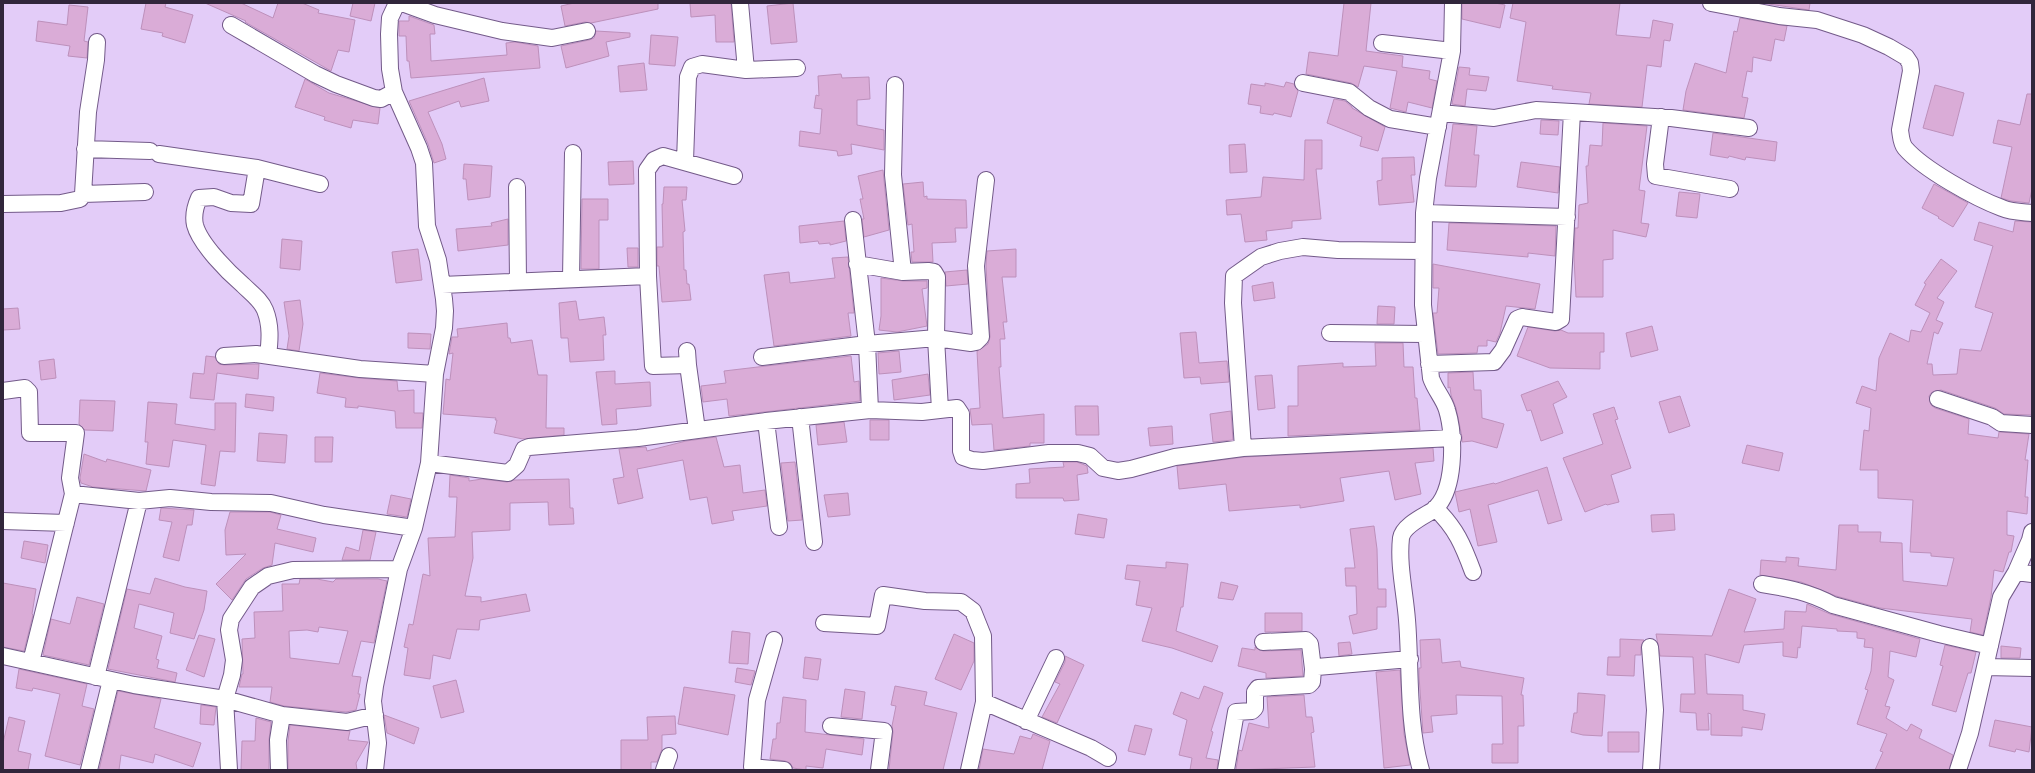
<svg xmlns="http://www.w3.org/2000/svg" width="2035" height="773" viewBox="0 0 2035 773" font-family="'Noto Sans',sans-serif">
  <rect width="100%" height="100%" fill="#e3ccf8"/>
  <path fill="#daacd7" stroke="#bd90bb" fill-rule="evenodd" d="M146,3H166L165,7L193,15L185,43L162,36L163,33L141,29Z
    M205,3H241L273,18L278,3H302L319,10L318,13L355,20L349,52L338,50L331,71L245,22L246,21Z
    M353,3H375L371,21L350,16Z
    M574,3H658V9L591,23L585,22L565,26L561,6Z
    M690,3H731L734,42H716L715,15L691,17Z
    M793,3L797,42L771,44L767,6Z
    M1344,3H1371L1366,51L1403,56L1402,67L1430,71L1429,79L1437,81L1432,108L1408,102L1406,112L1390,108L1397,71L1364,66L1358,87L1351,83L1306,74L1309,52L1338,56Z
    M1462,3H1495L1505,5L1500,28L1462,19Z
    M1513,3H1620L1616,35L1650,38L1653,20L1673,24L1670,41L1664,40L1661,67L1647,65L1642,107L1589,104L1591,93L1552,89L1553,86L1517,81L1526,22L1510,18Z
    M1762,3H1810L1809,10Z
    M69,5L88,7L84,41L88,42L87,58L68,56L70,46L36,41L38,21L67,25Z
    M409,16L434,25L435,34H430L431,61L507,55L506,43L515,42L538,46L540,68L411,78L409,61H407L406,36H399V21H409Z
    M1740,18L1787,26L1784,41L1775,39L1771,61L1753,57L1752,72L1747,71L1742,97L1748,98L1744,118L1683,110L1686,91L1695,63L1726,73L1734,31L1737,32Z
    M596,31L630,33V37L606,42L609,56L566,68L561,46L589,40L594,38Z
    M651,35L678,37L675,66L649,64Z
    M644,63L647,90L620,92L618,66Z
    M1459,67L1470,68L1469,75L1489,77L1486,91L1467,89L1465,106L1452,104Z
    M841,74L842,78L869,77L870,99L857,100V125L884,130V150L851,144L852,154L838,156L837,151L799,146L800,131L820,134L822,109L814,108L816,95L819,96L818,76Z
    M484,78L489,101L461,107L459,101L428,112L442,144L446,159L434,163L428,144L409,101Z
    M305,79L329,93L380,108L378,124L353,120L351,128L324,120L325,117L295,107Z
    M1286,82L1294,84L1298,91L1291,117L1274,113L1273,115L1260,113L1261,106L1248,104L1251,84L1265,86V83L1284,87Z
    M1935,85L1964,93L1953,136L1923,128Z
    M2027,94H2032V189L2029,203L2011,201L2001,198L2012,147L1993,143L1998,120L2020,125Z
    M1334,99L1345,101L1352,107V108L1385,127L1378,151L1360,146L1362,137L1327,123Z
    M1541,120L1559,121L1558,135L1540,134Z
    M1603,123L1647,126L1639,190L1645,191L1641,223L1649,224L1646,237L1613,230V259L1603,260V297H1576L1574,258L1575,228H1578L1579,205L1588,203L1586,166H1588L1590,145L1602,146Z
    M1453,124L1477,126L1474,155H1479L1476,187L1445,186Z
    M1713,133L1777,142L1775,161L1746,157L1745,160L1729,156L1728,158L1710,155Z
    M1305,140H1322V169H1316L1321,219L1292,221V228L1266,231L1267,240L1245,242L1241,214L1227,215L1226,200L1261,197L1263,177L1304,180Z
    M1245,144L1247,172L1230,173L1229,145Z
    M1414,157L1415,175H1411L1414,202L1379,205L1377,181L1382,180V158Z
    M633,161L634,184L609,185L608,162Z
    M1521,162L1560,167L1558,193L1517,187Z
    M464,164L492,166L490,197L468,200L466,179H463Z
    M883,170L889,230L864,237L862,219H864L860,199H863L858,176Z
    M923,182L924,197L927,196V199L966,200L967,228H955L956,242L932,243L933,262H912L911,252H914L912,224L908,225L903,184Z
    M1934,184L1968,203L1953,227L1938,218L1939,217L1922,208Z
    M664,187H687L686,200H682L685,231L683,232L684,270H686L687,284H689L691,300L662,302L659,266H657V247H663L662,204H663Z
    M1679,192L1700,194L1697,218L1676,216Z
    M582,199H608V220H599V269H581Z
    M508,219V245L458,251L456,229L492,226L491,223Z
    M844,221L846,241L830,245V243L819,244L818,241L800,243L799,226Z
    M2015,221L2032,222V415L2004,414L1995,408L1941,390L1932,392L1929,396L1931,405L1935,408L1969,419L1968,434L1998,438L1999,432L2029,434L2025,460H2028L2025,497H2028L2027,514L2007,511V535L2014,536L2011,552H2009L2003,572L1994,570L1991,597L1983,635L1970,632L1972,619L1880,608L1836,596L1801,582L1760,575L1761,560L1786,562V557L1799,558L1798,566L1836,570L1839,525H1858V532H1881L1880,542L1902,543L1903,581L1947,586L1954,558L1931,556V553L1910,552L1913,500L1878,498V470H1860L1864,430L1869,431L1871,408L1856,403L1862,386L1876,391L1879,358L1890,333L1909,342L1911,330L1921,332L1930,313L1915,305L1926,284L1924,283L1941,259L1957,271L1937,298L1944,302L1936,320L1943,323L1938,334L1934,332L1927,364H1932L1933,375L1957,374L1960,349L1981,351L1993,313L1975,307L1993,246L1974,240L1979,222L2013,232Z
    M1449,223L1556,226L1555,256L1528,253V257L1447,250Z
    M282,239L302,241L300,270L280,268Z
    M627,248H638V267H628Z
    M418,249L422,280L396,283L392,252Z
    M1016,249V277H1002L1007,322H1003L1005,339H1000L1001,367H999L1003,418L1044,414V443H1030V446L994,450L992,424L972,425L970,409L980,408L977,351L988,344L990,337L986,266L987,251Z
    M848,257L854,313H848L851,336L774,346L764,275L789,272L790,283L835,278L832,258Z
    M1433,264L1540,284L1535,309L1506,306L1500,333L1496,342L1487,340V346H1478L1477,353L1438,354L1433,313H1437L1439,288H1433Z
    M967,270L968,284L946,286L945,272Z
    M881,278L903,281H927V288L922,289L927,326L897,332L879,330L881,316Z
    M1273,282L1275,298L1254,301L1252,286Z
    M300,300L303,324L299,351L287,349L289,336L284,302Z
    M576,301L579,320L604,317L606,335H603L604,360L570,362L568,338H561L559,303Z
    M1378,306L1395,307L1394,324H1377Z
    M18,308L20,329L3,330V309Z
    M507,323L508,338H510L511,343L532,340L538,375H547L546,428H564V435L523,439L494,433L497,420H495L496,418L443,414L446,379L450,380L453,353L449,354L452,337H458L457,329Z
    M1652,326L1658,350L1631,357L1626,333Z
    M1528,327L1555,331L1561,330L1568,333H1604V352H1600V369L1550,368L1517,356Z
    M1196,332L1199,363L1227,361L1229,382L1201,384L1200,377L1184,378L1180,333Z
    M408,333L431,334L430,349L408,348Z
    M1375,343H1403L1404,367H1413L1415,398H1417L1420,430L1288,436V406H1298V366L1343,363V367L1376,366Z
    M899,351L901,372L879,374L878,353Z
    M206,356L215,357L219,364L224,365L259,364L258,379L217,373L214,400L190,398L193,373L204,374Z
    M851,356L854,382L859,381L860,401L729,416L727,399L703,402L701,386L726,383L724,371Z
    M54,359L56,378L41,380L39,361Z
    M615,371V384L650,382L651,406L616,409L617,424L602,425L596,372Z
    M1473,372L1474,390H1481L1482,418L1504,424L1497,448L1472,441L1462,442V437L1456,408L1451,395L1450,387L1448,388V373Z
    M320,373L359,378L397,381L398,391L414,390V413H423L422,428H396L395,411L358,406V408L345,407L346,398L317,393Z
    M928,374L930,395L894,400L892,380Z
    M1272,375L1275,408L1258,410L1255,376Z
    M1558,381L1567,397L1553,404L1563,433L1541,441L1531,410L1527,411L1521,395Z
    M246,394L274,397L273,411L245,407Z
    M1680,396L1690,426L1669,433L1659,402Z
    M80,400L115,401L113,431L85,430L79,424Z
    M148,402L177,404L175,424L215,430V403H236L235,452L220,451L215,486L201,484L206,445L173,440L169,467L146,464L148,442H145Z
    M1075,406H1098L1099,435H1076Z
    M1614,407L1618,419L1615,420L1631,468L1611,475L1619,502L1607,505L1606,504L1585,512L1563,458L1603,444L1593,414Z
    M1231,411L1233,440L1213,442L1210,414Z
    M870,420H889V440H870Z
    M844,422L847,442L818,445L816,425Z
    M1172,426L1173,444L1150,446L1148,428Z
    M259,433L287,435L285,463L257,461Z
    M315,437H333L332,462H315Z
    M716,437L724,467L740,465L743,493L765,490L767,506L732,511L734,520L712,524L707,497L690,500L683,460L637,469L643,498L618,504L613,479L624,477L619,449L646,447L647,451L686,441Z
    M1747,445L1783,453L1779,471L1742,463Z
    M1433,448L1434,461L1415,463L1421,494L1395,500L1389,471L1340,478L1344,501L1300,508V505L1229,511L1226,484L1179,489L1177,466L1244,457Z
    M84,454L106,462L107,459L151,470L146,491L93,487L81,483L80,478Z
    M795,462L802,520L788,521L781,463Z
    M1063,462H1077L1087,466L1088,473L1077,475L1079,500L1064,501L1063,498H1016V484L1030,483L1029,469L1064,467Z
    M1547,467L1562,520L1548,524L1538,490L1488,505L1497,542L1478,546L1470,509L1459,512L1455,492L1494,483L1495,484Z
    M450,475L469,478V481L482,479L507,482L514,480L569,479L570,508H573L574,524L549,525L548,502L510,503V530L472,532L473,558L465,596L481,597V602L526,594L530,611L480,620L479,630L457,629L450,659L433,655L430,679L404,675L408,648L404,647L409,624L413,625L423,574L430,576L428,538L455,537L457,497H449Z
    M848,493L850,515L828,517L824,495Z
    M391,495L411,499L407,517L387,514Z
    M161,508L194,510L192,525H187L179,561L163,557L172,522L159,520Z
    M230,512H270L281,515L277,529L316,538L313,552L275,543L272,565L263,568L246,579L232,600L216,584L246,554L226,555L225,530Z
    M1078,514L1107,519L1104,538L1075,534Z
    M1674,514L1675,530L1652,532L1651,515Z
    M1374,526L1377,549L1378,589H1386V607H1377V629L1353,634L1349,616L1357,614L1356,586H1346L1345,568H1355L1350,529Z
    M363,530L376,532L370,560H342L346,547L359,551Z
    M24,541L48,545L45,563L21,558Z
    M1166,562L1188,564L1183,607H1181L1176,631L1218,646L1212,662L1172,648L1142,641L1152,608L1136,605L1140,581L1125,579L1127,565L1166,568Z
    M155,578L185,587L207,591L204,610L194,639L170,633L174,613L139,604L134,628L162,636L156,659L159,660L157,668L177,673L175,682L108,669L127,589L150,594Z
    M300,579H317L333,582L336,579H378L387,581L374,643L361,641L352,676L361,677L358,694H360L356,710L346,712L284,706L270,702L272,687H239L242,674H243L242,639L255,638L254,612L283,611L282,584H299ZM319,627L348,631L339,664L290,658L289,631L307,630L318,632Z
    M1221,582L1238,586L1233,600L1218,598Z
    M3,583L36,589L32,614L33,615L24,651L3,647Z
    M1729,589L1756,599L1744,632L1784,629L1785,611L1806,612L1807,604L1830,614L1920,639L1916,657L1890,651L1888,677L1894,680L1885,706L1890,707L1886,718L1907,731L1911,724L1922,730L1919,738L1953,755L1949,770H1875L1883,752L1880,751L1887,734L1857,724L1868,690L1865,689L1871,671L1873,648L1864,647L1865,639L1857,638V632L1837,631V629L1802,626L1800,648L1798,647L1797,658L1783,656V642L1744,645L1739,663L1705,654L1707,694L1743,695V710L1765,714L1762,730L1742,727V736L1711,735V714L1708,713L1709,730H1697L1696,713L1680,712L1681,694H1695L1693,657L1660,656L1656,634L1712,636Z
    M77,597L104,604L89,665L43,655L51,619L70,624Z
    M1265,613H1302V631L1265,632Z
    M732,631L750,633L748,664L729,663Z
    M954,634L974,643V661L961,690L935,679Z
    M199,635L215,639L204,677L186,670Z
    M1440,639L1442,663L1460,661L1461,667L1524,678L1521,695H1523L1524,726H1518V763H1492V744H1503L1502,696L1456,695L1457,714L1431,716L1433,732L1423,733L1419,676V668H1421L1420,640Z
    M1620,639L1644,640L1641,647V655H1635L1634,676L1607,675L1608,657H1620Z
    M1350,642L1352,654L1339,656L1338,643Z
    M1945,645L1976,652L1971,673H1968L1956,712L1932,705L1943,666L1940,665Z
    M2001,646L2021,648L2020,658H2001Z
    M1255,647L1263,651L1301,650L1303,676L1266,678V673L1238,666L1242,648L1255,650Z
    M1065,656L1084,665L1057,723L1042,717L1060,684L1055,682L1065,662Z
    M805,657L821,659L818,680L803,678Z
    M737,668L755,671L751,685L735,682Z
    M19,669L87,684L82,706L94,709L80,765L45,756L60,694L33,688L32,691L16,688Z
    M1400,670L1404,734L1410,765L1384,768L1376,672Z
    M456,680L464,712L441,718L433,686Z
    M895,686L927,692L924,705L957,713L943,770H889L893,732L892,726L896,706L891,705Z
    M1204,686L1223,693L1211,731L1213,732L1206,758L1218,760L1217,770H1190L1192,758L1179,755L1187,720L1173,714L1181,692L1199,699Z
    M684,687L735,695L728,735L678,724Z
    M845,689L865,692L862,719L841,717Z
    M118,691L161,699L154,728L201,743L193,767L155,754L153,763L121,755L119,770H99Z
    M1578,693L1605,695L1602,736L1583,735L1571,732L1574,713H1577Z
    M1304,695L1306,717H1312L1314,732L1311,733L1315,767L1236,770L1239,750L1242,751L1249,723L1269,728L1267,697Z
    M783,697L806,700L805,732L864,739L862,755L826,749L823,768L806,766V770L793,768L790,763L785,761L770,759L773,739H776L777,723H780Z
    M201,705L216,707L214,725L200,724Z
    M384,715L419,728L414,744L387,733Z
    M675,716L676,734L662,735V749L657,762H651V770H621V740H648L647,717Z
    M9,717L25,721L18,751L31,754L28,770H3V743Z
    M256,718L271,722L269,740V770H241L242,741H255Z
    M1995,720L2032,727L2029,752L2016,749L2015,752L1989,746Z
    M290,725L350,731L348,740L368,742L356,763L357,770H288V741Z
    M1135,725L1152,729L1145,755L1128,751Z
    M1608,732H1639V752H1608Z
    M1033,734L1050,741L1042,770H979L983,749L1014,754L1020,736L1031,739Z"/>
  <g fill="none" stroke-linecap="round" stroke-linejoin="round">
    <defs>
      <path id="street" d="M402,3L435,15L502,31L552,38L587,31
        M740,3L746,70L797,68
        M1711,3L1779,16L1817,20L1863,35L1889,47L1906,57L1910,63L1911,71L1900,130C1901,136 1901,143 1905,148C1923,169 1975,198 2002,208C2011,212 2022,212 2032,213
        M231,25L315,74L336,84L374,98L381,99L394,92
        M1382,43L1452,51
        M1303,83L1349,92L1369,108L1390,119L1438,127
        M895,85L893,175L903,272
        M1441,113L1494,118L1536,110L1572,112
        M1661,117L1655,164L1656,176L1730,189
        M85,149L150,151
        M159,154L257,168L320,184
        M685,161L688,77L692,67L702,64L746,70
        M257,168L251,204L231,203L214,197L199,198C195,207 193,216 195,225C200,244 228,272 243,285C251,293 261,300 265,310C271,325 270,340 268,356
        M517,187L518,280
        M83,194L145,192
        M3,204L61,203L80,199L83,194L88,112L96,60L97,42
        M1424,213L1567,217
        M648,276L647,170L654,160L663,156L734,176
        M571,279L573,153
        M442,285L648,276L653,366L688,365L697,430
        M1330,333L1425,334
        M687,351L688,365
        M224,356L256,354L360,369L435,374
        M762,357L867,344L936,338L937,277L934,272L928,271L903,272L857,264
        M1429,364L1494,362L1503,350L1517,319L1522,317L1556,322L1561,319L1572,112L1671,118L1749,128
        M3,391L25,388L29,392L30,433H76L70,478L73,494L139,501L170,498L211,502L271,503L324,515L414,528
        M1938,399L1992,417L2001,423L2032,425
        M870,410L922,412L957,408L961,414V451L963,457L972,460L983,461L1049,453H1078L1090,456L1103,468L1118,471L1131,469L1175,457L1243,448L1453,438
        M940,410L936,338L971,343L976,342L981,337L976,266L986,180
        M800,417L814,542
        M766,421L779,527
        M1243,448L1233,303L1234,276L1261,257L1280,251L1303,247L1338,250L1422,251
        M429,463L508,473L517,465L524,449L529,447L638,438L766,421L870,410L867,344L853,220
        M1435,508C1456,528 1463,545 1473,572
        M3,521L66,523
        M2016,572L2032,574
        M1762,584C1787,588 1810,592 1833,605L1939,634L1990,646
        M824,623L877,626L883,595L925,601L961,602L973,611L983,636L984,702L969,770
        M774,640L757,700L752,767L784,770
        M1263,642L1306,640L1310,644L1313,669
        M1650,647L1655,710L1651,770
        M3,656L134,685L225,699L282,715L347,722L375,715
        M31,662L73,494
        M1985,667L2032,668
        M96,677L139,501
        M984,702L1091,748L1108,758
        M1026,721L1056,658
        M831,726L884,731L879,770
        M89,770L111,680
        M229,770L225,699L232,675L234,660L229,630L231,619L252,587L268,576L293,570L399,569
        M279,770L278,740L282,715
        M375,770L378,743L373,701L375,686L399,569L414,528L429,463L435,374L444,328L445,311L444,299L438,260L427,226L424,163L419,148L394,92L390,69L389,34L390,18L397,3
        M664,770L669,756
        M1226,770L1236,712L1252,711L1255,708V692L1258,688L1309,685L1312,682L1313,669L1317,667L1410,659
        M1421,770C1407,722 1411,669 1407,620C1405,593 1398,565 1401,538C1403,526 1422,517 1432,511C1456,494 1455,436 1447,410C1444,399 1435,390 1431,378L1423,305L1424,213L1428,178L1452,51L1453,3
        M1958,770L1970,733L2001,597L2016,572L2030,540L2032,532"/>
    </defs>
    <use href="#street" stroke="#735a89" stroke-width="18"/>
    <use href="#street" stroke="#fff" stroke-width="16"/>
  </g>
  <rect width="2035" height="773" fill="none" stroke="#31263b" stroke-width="8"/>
</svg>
